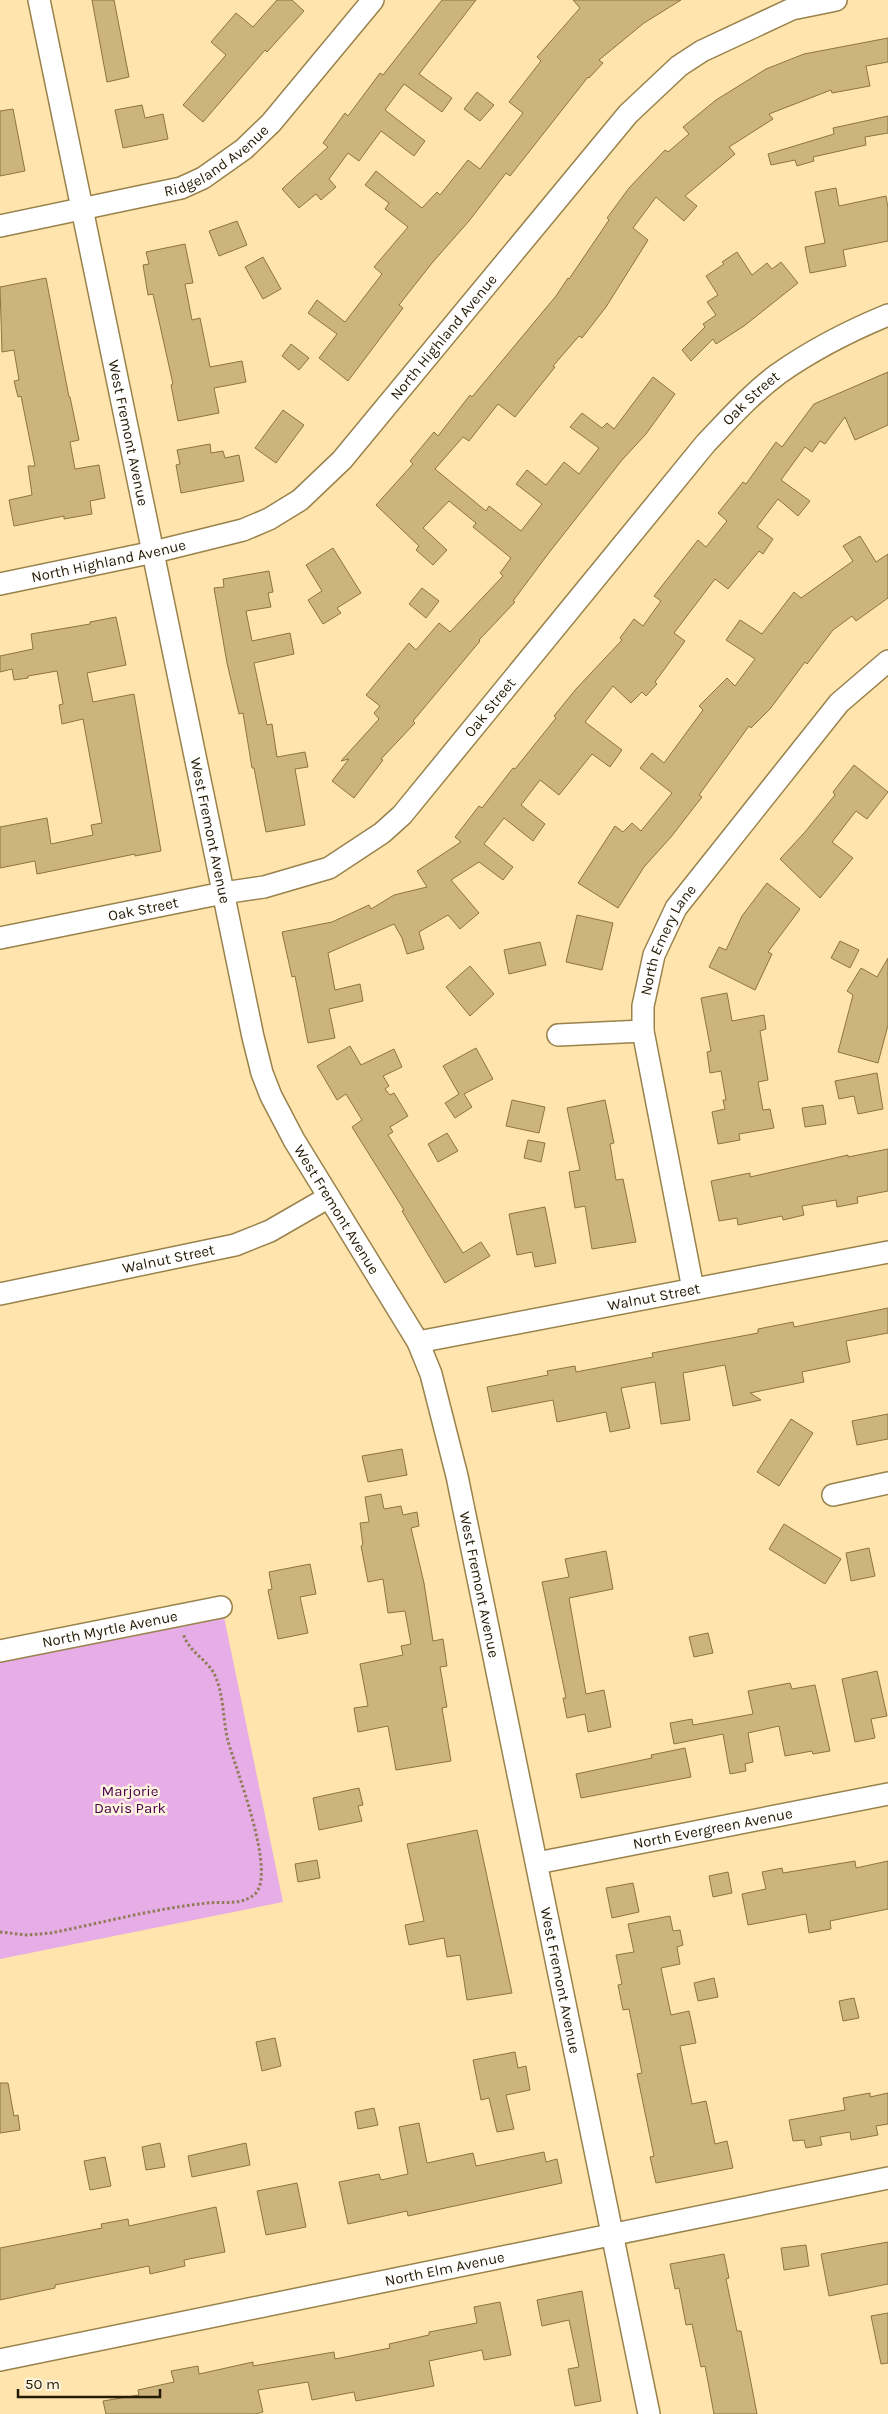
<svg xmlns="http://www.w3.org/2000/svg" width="888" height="2414" viewBox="0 0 888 2414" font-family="Karla,sans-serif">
  <rect width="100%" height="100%" fill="#ffe5ad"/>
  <path fill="#e6ade6" d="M224,1617L283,1902L0,1959V1662Z"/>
  <path fill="#cdb47d" stroke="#8c753f" d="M92,0H114L129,77L107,82Z
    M277,0H292L304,11L267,52L265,50L203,122L183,105L226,55L211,42L236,13L253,27Z
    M442,0H476L419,74L452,98L442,112L404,84L385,110L425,141L414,156L381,131L359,161L348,153L329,179L336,187L321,200L316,194L299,208L282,189L328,147L323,143L345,113L348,116L380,73L383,75Z
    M573,0H681L644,23L599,60L603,63L589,78L588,77L510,176L506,173L469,221L432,263L399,305L403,308L348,381L319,358L337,334L308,313L317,300L345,322L382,274L374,267L408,227L385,209L389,203L365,185L376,171L422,208L437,192L440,195L468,160L480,169L523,113L509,102L541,61L537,57L580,8Z
    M888,38V62L866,66L870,86L832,93L831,90L769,114L773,119L729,147L735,154L685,196L697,206L684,221L656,197L633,228L648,240L606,307L582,338L579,336L553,366L555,367L515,417L498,404L469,441L463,437L435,469L486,511L489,506L521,531L542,504L516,484L527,470L546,485L564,462L579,474L599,448L570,427L582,413L602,428L607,423L614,429L653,377L675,394L646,434L622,460L548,554L513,601L515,602L479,640L480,641L413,721L415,723L381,759L383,760L354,798L332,781L349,759L341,761L379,719L374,713L380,706L366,695L409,643L416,650L439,623L450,632L503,576L500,573L511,558L473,527L476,523L449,501L423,528L447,550L433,565L416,550L419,546L376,505L413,464L410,461L434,432L438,436L470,395L472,397L556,296L568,278L569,279L609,220L607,218L629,188L665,150L668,152L689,134L683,127L716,100L766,69L804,54Z
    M477,92L494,105L480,121L464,109Z
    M142,105L145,118L163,114L168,139L123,148L115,110Z
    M13,109L25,171L0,176V111Z
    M888,116V133L865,137L866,145L813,157L814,161L797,166L795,160L771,165L768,154L834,134L833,128Z
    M836,188L839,206L886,196L888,208V241L843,250L846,266L810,273L805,247L825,243L815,192Z
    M237,221L247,245L219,256L209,231Z
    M185,244L193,283L185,284L192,320L200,318L210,367L242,361L246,382L214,388L219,413L178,421L171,385L173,384L153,294L148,295L143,265L149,264L146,252Z
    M737,252L752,275L767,263L772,269L781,262L798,283L744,326L716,344L713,339L691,361L682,350L705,327L703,324L716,315L707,302L718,295L706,276L724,264L722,262Z
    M263,257L281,289L263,299L245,267Z
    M46,278L69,397H70L79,440L70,442L75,469L99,465L105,498L90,501L92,514L64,519V516L14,526L9,500L32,495L28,466H35L21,396L18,397L14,381L19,380L14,350L2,352L0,287Z
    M291,344L309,358L299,370L282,356Z
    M888,372V425L855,440L845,417L825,444L820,441L812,452L805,447L781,480L810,501L798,516L778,499L757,527L773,539L763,554L759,551L728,589L715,579L674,633L685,641L655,682L657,684L646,696L642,692L631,703L613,686L585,722L622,750L610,767L592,754L559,795L540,780L521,805L545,824L533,841L504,818L484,844L513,867L503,880L479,862L451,880L479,913L460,929L448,915L419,932L424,949L407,954L402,938L394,924L328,953L335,990L360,984L363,1001L329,1009L335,1038L308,1043L295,976L292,977L282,932L332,922L369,905L371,909L394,895L427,887L417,871L461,842L455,837L479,806L482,808L513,768L515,769L556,718L554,716L576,689L622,640L620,638L634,619L643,626L661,601L654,596L698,540L706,547L727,521L718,513L743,482L746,484L776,442L782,447L814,404Z
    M283,410L304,425L276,463L255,448Z
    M210,444L211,453L223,451L225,458L239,455L244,481L181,493L176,465L180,464L177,450Z
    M860,536L876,562L888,554V598L856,621L852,616L833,630L807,664L805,662L770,709L751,728L749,726L699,795L702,797L671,837L644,867L618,908L578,883L615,826L623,832L632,823L641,831L672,793L640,768L652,753L664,763L703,710L699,706L727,678L735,686L755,659L726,640L740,620L762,634L794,592L801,598L853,561L843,546Z
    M333,548L361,593L337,608L341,613L323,624L308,600L322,591L306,565Z
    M269,571L273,592L268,593L271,607L246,611L252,641L290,633L294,654L254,663L267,725L272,724L277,757L305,752L308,767L295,769L305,825L266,832L254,768H252L243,713L239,714L227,663L214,588L224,587L223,579Z
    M422,588L439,601L426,618L409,604Z
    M116,617L126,665L87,673L93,702L134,694L161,851L135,856V854L37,874L35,861L0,868V827L47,818L51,844L93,835L91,825L102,823L83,719L62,724L59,705L63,704L57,671L28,676V678L14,680L12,669L0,672V656L33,649L31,634L90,624V622Z
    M854,765L888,792L867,819L856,811L832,842L853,858L820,898L780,859L805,832L835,795L833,792Z
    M767,883L800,909L768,952L772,954L755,990L709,967L719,947L726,950L742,916Z
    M577,915L613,923L602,970L566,962Z
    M840,941L859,950L850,968L831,958Z
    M540,942L546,965L509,974L504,950Z
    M888,958V1025L878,1063L838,1052L853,995L847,991L861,968L877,977Z
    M470,966L494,994L470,1016L446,987Z
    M727,993L732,1021L764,1015L766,1029L760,1031L768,1080L758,1082L763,1110L770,1109L774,1128L739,1134L740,1140L718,1144L712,1112L725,1109L723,1100H726L721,1071L710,1073L707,1052L711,1051L701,998Z
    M350,1046L361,1065L394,1049L402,1067L383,1076L389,1086L385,1089L390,1095L394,1093L408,1116L390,1127L393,1132L388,1135L463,1253L481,1242L490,1256L445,1283L402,1211L404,1210L352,1127L362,1120L346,1094L337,1100L317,1066Z
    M476,1048L493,1079L464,1094L472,1107L455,1118L445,1103L459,1094L443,1066Z
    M877,1073L883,1109L858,1114L854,1096L839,1099L835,1081Z
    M512,1100L545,1107L539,1133L506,1126Z
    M605,1100L614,1143L610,1144L616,1180L623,1179L636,1242L592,1249L585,1206L575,1208L569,1172L580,1170L567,1108Z
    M823,1105L826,1124L805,1127L802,1108Z
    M447,1133L458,1151L438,1162L428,1144Z
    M528,1140L545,1143L541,1162L524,1158Z
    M888,1149V1191L857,1197L858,1203L837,1207L836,1200L802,1206L804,1215L783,1220L782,1216L738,1225L737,1218L719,1221L711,1181L750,1173V1177L848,1155V1157Z
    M545,1207L556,1263L535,1267L532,1252L517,1255L509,1214Z
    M888,1308V1333L846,1341L850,1362L802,1372L804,1382L750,1393L761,1400L733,1406L725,1365L683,1373L690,1420L661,1424L655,1382L621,1388L630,1428L610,1432L606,1412L557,1422L553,1400L492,1412L487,1387L548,1375L547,1371L575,1366L576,1372L653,1357L652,1353L758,1333V1329L793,1322L794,1327Z
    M888,1414V1439L857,1445L852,1421Z
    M791,1419L813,1433L779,1486L757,1472Z
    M402,1449L407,1475L368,1482L362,1456Z
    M381,1494L384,1509L401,1506L403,1515L417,1512L419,1526L411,1528L424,1583L433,1641L443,1639L447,1666L440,1667L447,1707L442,1708L451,1761L396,1770L388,1726L358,1732L354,1708L368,1706L360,1664L403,1655L401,1646L411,1644L405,1611L388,1613L383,1579L368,1582L361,1546L363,1545L360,1523L369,1522L365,1497Z
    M784,1524L841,1559L825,1584L769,1549Z
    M869,1548L875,1576L851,1581L846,1553Z
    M606,1551L613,1589L569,1598L586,1694L604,1690L611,1727L588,1732L585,1714L567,1718L563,1698H566L542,1582L569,1577L565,1559Z
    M310,1564L316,1594L300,1597L308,1633L278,1639L268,1590L272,1589L269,1572Z
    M708,1633L713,1653L694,1657L689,1637Z
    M877,1671L887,1716L871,1719L875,1738L855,1742L842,1679Z
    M790,1683L792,1689L815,1685L830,1751L813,1754L812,1751L785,1756L779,1726L748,1733L753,1762L745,1764L746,1771L730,1774L723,1734L674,1744L670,1723L692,1719L693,1725L753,1714L748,1691Z
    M685,1748L691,1777L581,1798L576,1774L652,1758L651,1755Z
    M359,1788L363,1805L358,1806L362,1821L319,1830L313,1798Z
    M477,1830L512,1993L467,2000L460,1955L447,1957L444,1938L409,1945L405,1925L424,1921L407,1844Z
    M317,1860L320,1878L298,1882L295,1864Z
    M855,1861L856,1868L888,1861V1909L830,1921L831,1929L809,1933L806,1914L748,1925L742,1894L766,1889L762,1872L782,1868L783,1873Z
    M728,1872L732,1893L713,1897L709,1876Z
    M633,1883L639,1912L612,1918L606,1888Z
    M670,1916L673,1931L680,1930L683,1945L677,1947L680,1964L661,1968L671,2015L689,2011L696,2043L680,2046L692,2104L706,2101L715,2144L727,2141L733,2168L656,2183L650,2157L654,2156L637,2074L642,2073L629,2009L623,2010L618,1985L622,1984L616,1955L634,1952L628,1924Z
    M714,1978L718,1997L698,2001L694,1983Z
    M854,1998L859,2018L843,2021L839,2001Z
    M275,2038L281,2066L262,2071L256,2042Z
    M515,2052L518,2068L526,2066L530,2090L506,2095L514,2129L497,2132L489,2098L481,2100L473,2060Z
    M0,2083H8L14,2116L18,2115L20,2130L0,2133Z
    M870,2093V2097L888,2093V2124L876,2126L878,2135L851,2140L850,2132L820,2137L822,2145L806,2148L804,2140L793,2141L789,2120L845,2110L843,2098Z
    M374,2108L378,2125L358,2129L355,2112Z
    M419,2123L427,2163L473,2153L476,2166L544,2152L546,2162L557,2159L562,2183L408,2216L407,2211L348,2224L339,2182L379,2174L381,2180L408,2174L399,2127Z
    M160,2143L165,2167L146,2170L142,2147Z
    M246,2143L250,2165L192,2177L188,2156Z
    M105,2157L111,2186L90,2190L84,2161Z
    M297,2183L306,2227L266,2235L257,2191Z
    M216,2207L225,2252L184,2260L185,2266L150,2274L149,2266L55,2285V2288L0,2300V2248L102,2228L101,2224L128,2219L129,2226Z
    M888,2242V2284L829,2296L821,2254Z
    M806,2245L809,2266L784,2270L781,2248Z
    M724,2254L729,2278L726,2279L737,2331H741L757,2414H714L705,2366L701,2367L692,2324L686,2325L679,2288L675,2289L670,2264Z
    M582,2291L601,2401L575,2406L568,2369L579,2367L569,2320L542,2326L537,2300Z
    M500,2302L511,2355L484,2360L482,2350L429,2361L434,2386L356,2401L354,2392L312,2400L308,2382L258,2390L263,2412L255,2414H106L103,2401L139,2395L138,2390L174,2382L171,2371L198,2366L199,2374L253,2362V2366L334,2352L335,2359L390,2348L389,2344L429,2335V2332L477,2323L474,2307Z
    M888,2313V2363L881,2364L871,2316Z"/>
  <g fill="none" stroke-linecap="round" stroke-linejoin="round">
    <defs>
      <g id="street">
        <path id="s1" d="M39,0L253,1037L262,1073L271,1096L294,1140L418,1342L431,1374L457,1476L649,2414"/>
        <path id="s2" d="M0,226L181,188L203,178L244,149L271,123L373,0"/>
        <path id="s3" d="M0,584L154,552L243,530L269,519L300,500L342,460L628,114L679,66L702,51L792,9L836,0"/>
        <path id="s4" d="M0,938L223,893L264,887L329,868L382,833L402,815L706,443C729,419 751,394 778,374C812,350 849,331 888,315"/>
        <path d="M558,1035L643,1031"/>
        <path id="s5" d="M693,1289L643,1031V1006L654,955L676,908L839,703L888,661"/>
        <path id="s6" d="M0,1294L235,1245L270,1231L329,1197"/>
        <path id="s7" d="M418,1342L888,1252"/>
        <path d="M833,1495L888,1483"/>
        <path id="s8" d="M0,1651L221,1607"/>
        <path id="s9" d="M537,1863L888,1794"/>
        <path id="s10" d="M0,2360L888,2178"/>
      </g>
    </defs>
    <use href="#street" stroke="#99824c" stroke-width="24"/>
    <path stroke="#8e7d56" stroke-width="3" stroke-dasharray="2.5 2.5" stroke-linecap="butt" d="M0,1932L27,1935L51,1933C101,1923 157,1908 208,1903C224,1901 241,1906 255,1894C277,1873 236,1770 228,1741C223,1721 224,1697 216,1678C209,1659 189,1654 183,1633"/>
    <use href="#street" stroke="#fff" stroke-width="21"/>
  </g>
  <g text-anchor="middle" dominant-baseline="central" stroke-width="5" stroke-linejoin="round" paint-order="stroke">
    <g font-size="15" fill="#241b05" stroke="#fef4de">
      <text stroke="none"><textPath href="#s2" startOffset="229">Ridgeland Avenue</textPath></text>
      <text stroke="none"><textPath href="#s3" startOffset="531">North Highland Avenue</textPath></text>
      <text stroke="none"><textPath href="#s4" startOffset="971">Oak Street</textPath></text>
      <text stroke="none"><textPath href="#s1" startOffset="442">West Fremont Avenue</textPath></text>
      <text stroke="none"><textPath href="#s3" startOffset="111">North Highland Avenue</textPath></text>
      <text stroke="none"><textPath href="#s4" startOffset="566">Oak Street</textPath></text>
      <text stroke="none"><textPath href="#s1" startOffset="848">West Fremont Avenue</textPath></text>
      <text stroke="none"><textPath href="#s4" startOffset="146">Oak Street</textPath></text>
      <text stroke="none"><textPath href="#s5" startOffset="359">North Emery Lane</textPath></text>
      <text stroke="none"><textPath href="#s1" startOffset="1252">West Fremont Avenue</textPath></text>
      <text stroke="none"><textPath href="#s6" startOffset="172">Walnut Street</textPath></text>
      <text stroke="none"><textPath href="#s7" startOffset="240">Walnut Street</textPath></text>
      <text stroke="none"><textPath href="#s1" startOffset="1658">West Fremont Avenue</textPath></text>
      <text stroke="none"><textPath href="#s8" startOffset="112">North Myrtle Avenue</textPath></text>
      <text stroke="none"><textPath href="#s9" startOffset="179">North Evergreen Avenue</textPath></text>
      <text stroke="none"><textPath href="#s1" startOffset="2062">West Fremont Avenue</textPath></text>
      <text stroke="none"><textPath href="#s10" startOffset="454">North Elm Avenue</textPath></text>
    </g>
    <g font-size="15" fill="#4c004f" stroke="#fef4de">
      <text x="130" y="1791">Marjorie<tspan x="130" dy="17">Davis Park</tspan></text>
    </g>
  </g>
  <path d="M18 2389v8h142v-8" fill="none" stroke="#241b05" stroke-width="2.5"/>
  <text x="25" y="2389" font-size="15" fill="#241b05" stroke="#fef4de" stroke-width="4" paint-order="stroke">50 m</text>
</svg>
